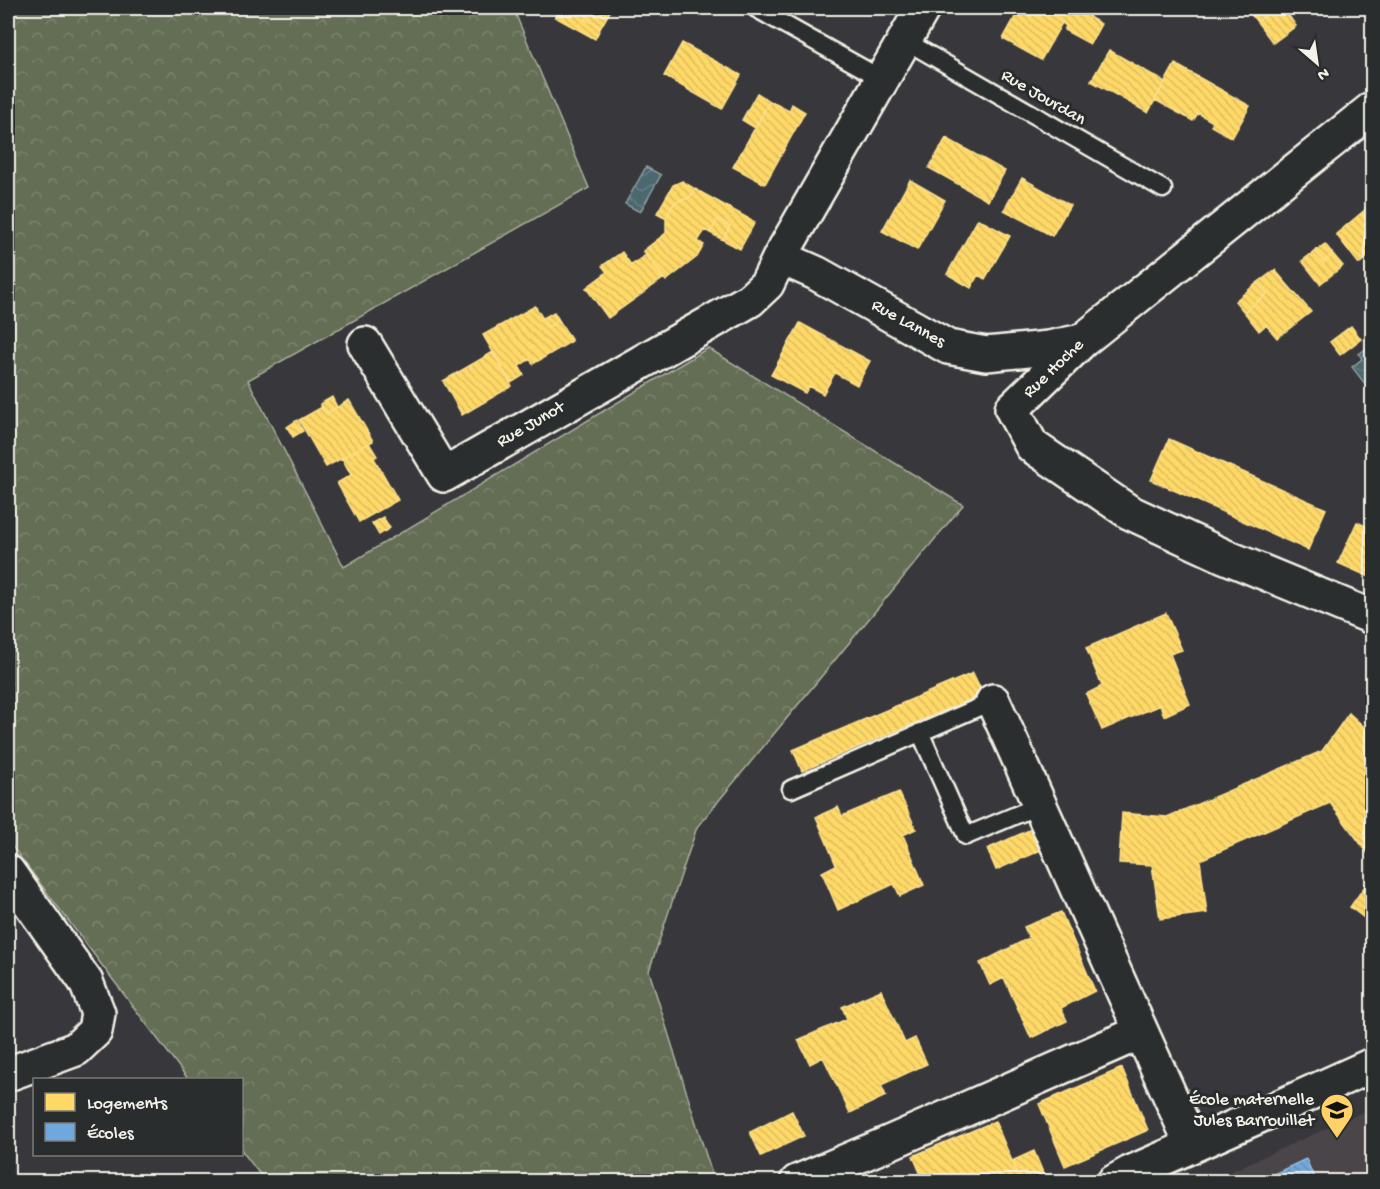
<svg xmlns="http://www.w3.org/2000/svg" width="1380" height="1189" viewBox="0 0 1380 1189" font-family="'Gochi Hand',sans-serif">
  <defs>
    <pattern id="forest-crowns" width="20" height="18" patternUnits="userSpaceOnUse" patternTransform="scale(1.5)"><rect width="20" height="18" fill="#646e55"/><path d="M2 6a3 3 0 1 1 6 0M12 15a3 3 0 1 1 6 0" fill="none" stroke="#7b836d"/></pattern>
    <pattern id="water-waves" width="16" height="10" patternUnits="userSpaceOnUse" patternTransform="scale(1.5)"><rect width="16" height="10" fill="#4c6770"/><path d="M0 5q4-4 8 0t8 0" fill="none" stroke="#667d84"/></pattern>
    <pattern id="homes-back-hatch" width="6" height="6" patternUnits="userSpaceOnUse" patternTransform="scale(1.5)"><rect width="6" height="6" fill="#ffd966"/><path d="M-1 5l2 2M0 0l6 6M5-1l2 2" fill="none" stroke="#dbbc60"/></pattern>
    <pattern id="schools-back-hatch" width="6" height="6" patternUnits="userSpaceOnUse" patternTransform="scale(1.5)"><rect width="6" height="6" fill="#6fa8dc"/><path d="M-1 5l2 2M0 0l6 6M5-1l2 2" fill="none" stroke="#648baf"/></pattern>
  </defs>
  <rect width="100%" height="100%" fill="#38373b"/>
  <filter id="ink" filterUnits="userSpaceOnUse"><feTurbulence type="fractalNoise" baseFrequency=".0167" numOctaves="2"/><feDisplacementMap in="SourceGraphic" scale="12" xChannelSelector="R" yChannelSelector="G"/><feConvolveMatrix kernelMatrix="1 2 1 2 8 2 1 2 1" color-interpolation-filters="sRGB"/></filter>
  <g filter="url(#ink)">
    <path fill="#49444a" d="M1372,1108V1181H1236L1231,1171Z"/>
    <path fill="url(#forest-crowns)" stroke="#acb09e" stroke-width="1.5" d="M8,8H513L589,188L248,380L344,567L708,348L963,505L697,827L649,971L714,1181H265L242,1151V1080L188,1079L8,841Z"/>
    <path fill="url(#water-waves)" stroke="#8f9ea0" stroke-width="1.5" d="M646,167L661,175L640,212L625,204Z
      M1372,344V393L1352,367L1362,359L1359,354Z"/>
    <path fill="url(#homes-back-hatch)" stroke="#fce08d" stroke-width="1.5" d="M560,8H592L585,19L601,27L595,39L555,17Z
      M592,8H612L601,27L585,19Z
      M1020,8H1085L1092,11L1089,17L1101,24L1090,44L1064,30L1066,26L1062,23L1041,60L1003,39Z
      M1246,8H1261L1266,15L1257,22Z
      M1261,8H1293L1287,13L1296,26L1273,43L1257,22L1266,15Z
      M682,43L741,75L722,109L664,76Z
      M1109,50L1165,82L1148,113L1091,81Z
      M1175,64L1250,106L1232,138L1211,126L1213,122L1198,113L1193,121L1155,100Z
      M757,93L770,101L755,128L742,120Z
      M770,101L789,111L792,104L805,112L765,184L733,167Z
      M946,138L1005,171L988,201L929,168Z
      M1022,178L1070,205L1052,236L1004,210Z
      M910,180L945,200L917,250L882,231Z
      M682,181L695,189L689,198L675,202L666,218L657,213L673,185Z
      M695,189L755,222L740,249L723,240L730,226L718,219L710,233L705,230L698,241L704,245L697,257L666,281L643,251L666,233V218L675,202L689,198Z
      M1372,204V253L1359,264L1336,234Z
      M718,219L730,226L723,240L710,233Z
      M978,219L1010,236L985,279L978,275L971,288L947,274Z
      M1325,244L1333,254L1324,262L1315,251Z
      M1315,251L1324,262L1333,254L1343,266L1320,284L1302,261Z
      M622,252L631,265L646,255L664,278L608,318L586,288L607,272L602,266Z
      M1275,270L1311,312L1277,338L1266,325L1259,331L1244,312L1267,294L1257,283Z
      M1257,283L1267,294L1244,312L1235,301Z
      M535,306L548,327L559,320L572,341L533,364L530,359L519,366L524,375L511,383L483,335Z
      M554,312L559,320L548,327L543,318Z
      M800,323L870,361L857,385L835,373L823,394L809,386L805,393L771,375Z
      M1351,326L1361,339L1340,355L1330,342Z
      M493,352L512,386L462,415L443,381Z
      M332,397L337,407L326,414L320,404Z
      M349,400L373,441L326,467L299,420L322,407L326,414Z
      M297,420L303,431L293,437L287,427Z
      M1169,439L1326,509L1308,550L1151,480Z
      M369,443L377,456L374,458L398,500L359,522L337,483L351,475L342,458Z
      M383,517L390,528L379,535L372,523Z
      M1357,522L1372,529V578L1338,563Z
      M1166,613L1182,650L1170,654L1190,704L1164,716L1160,705L1102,730L1086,694L1102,686L1086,648Z
      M973,673L983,694L802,771L793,750Z
      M1349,713L1372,734V764L1370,768L1372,771V859L1330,803L1200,860L1207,913L1160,919L1152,865L1119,863L1122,813L1167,817L1322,751Z
      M899,792L916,829L903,835L924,885L900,896L894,884L838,910L822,872L836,865L816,817L838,807L842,816Z
      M1038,826L1048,847L996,870L987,849Z
      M1372,876V924L1350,907Z
      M1061,912L1095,991L1061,1008L1067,1021L1031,1038L1004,978L990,985L980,963L1029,938L1024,927Z
      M881,990L905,1043L915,1038L927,1064L881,1085L886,1096L850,1113L823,1057L810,1064L798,1040L847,1019L842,1007Z
      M1122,1068L1148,1130L1065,1166L1039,1104Z
      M792,1111L804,1136L761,1156L750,1132Z
      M995,1121L1021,1182H924L913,1156Z
      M1034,1151L1044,1175L1028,1182H1021L1012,1161Z"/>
    <path fill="url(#schools-back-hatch)" stroke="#97bee0" stroke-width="1.5" d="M1306,1159L1316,1182H1259V1181Z"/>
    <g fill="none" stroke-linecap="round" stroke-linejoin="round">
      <defs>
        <path id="lane" d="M755,8L882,79
          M904,40L1163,189
          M920,732L966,836L1040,805
          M791,789L993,701"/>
        <path id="street" d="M1372,109L1082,341L1012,409L1032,446L1129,512L1224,556L1372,617
          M780,257L816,273L948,347L986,354L1049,348L1082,341
          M365,344L444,475L750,300L767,284L780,257L923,8
          M993,701L1192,1145
          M8,872L86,982L98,1013L95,1031L76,1049L8,1074
          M797,1182L891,1142L1141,1032
          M1114,1182L1130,1173L1266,1113L1372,1065"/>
      </defs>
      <use href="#lane" stroke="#f4f1e8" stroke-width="21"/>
      <use href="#street" stroke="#f4f1e8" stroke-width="38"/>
      <use href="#lane" stroke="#2a2d2e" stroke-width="16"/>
      <use href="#street" stroke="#2a2d2e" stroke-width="33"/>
    </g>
  </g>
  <defs>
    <symbol id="school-pin" viewBox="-11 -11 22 30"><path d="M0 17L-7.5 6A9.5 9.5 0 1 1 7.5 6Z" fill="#ffd166" stroke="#2a2d2e"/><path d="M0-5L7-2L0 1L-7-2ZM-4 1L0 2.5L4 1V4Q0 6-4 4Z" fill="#111"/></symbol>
  </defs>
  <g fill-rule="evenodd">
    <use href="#school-pin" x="1318" y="1091" width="38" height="52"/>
  </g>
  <g text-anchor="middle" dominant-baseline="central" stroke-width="6" stroke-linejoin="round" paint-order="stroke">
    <g font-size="18" fill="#f4f1e8" stroke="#2a2d2e">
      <text transform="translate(1043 98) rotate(30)">Rue Jourdan</text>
      <text transform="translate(908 324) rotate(29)">Rue Lannes</text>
      <text transform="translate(1054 369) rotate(-44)">Rue Hoche</text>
      <text transform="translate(531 425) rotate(-30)">Rue Junot</text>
    </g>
    <g font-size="18" fill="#f4f1e8" stroke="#2a2d2e" text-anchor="end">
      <text x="1314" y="1100">École maternelle<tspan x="1314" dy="21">Jules Barrouillet</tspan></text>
    </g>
  </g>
  <rect width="1380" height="1189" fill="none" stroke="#2a2d2e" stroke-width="30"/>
  <rect x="15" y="15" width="1350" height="1159" fill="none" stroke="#f4f1e8" stroke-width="2" filter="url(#ink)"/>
  <rect x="33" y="1078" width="210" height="78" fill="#2a2d2e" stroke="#7b7b78" stroke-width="1.5"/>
  <rect x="45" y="1093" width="30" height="18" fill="#ffd966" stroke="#7b7b78" stroke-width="1.5"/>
  <text x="87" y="1108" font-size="18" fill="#f4f1e8">Logements</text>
  <rect x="45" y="1123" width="30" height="18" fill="#6fa8dc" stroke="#7b7b78" stroke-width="1.5"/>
  <text x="87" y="1138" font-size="18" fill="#f4f1e8">Écoles</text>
  <g transform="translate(1317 63) rotate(151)" stroke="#2a2d2e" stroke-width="4.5" paint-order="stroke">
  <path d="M0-4.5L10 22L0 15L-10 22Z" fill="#f4f1e8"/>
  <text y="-9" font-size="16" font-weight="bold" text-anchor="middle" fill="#f4f1e8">N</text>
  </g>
</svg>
